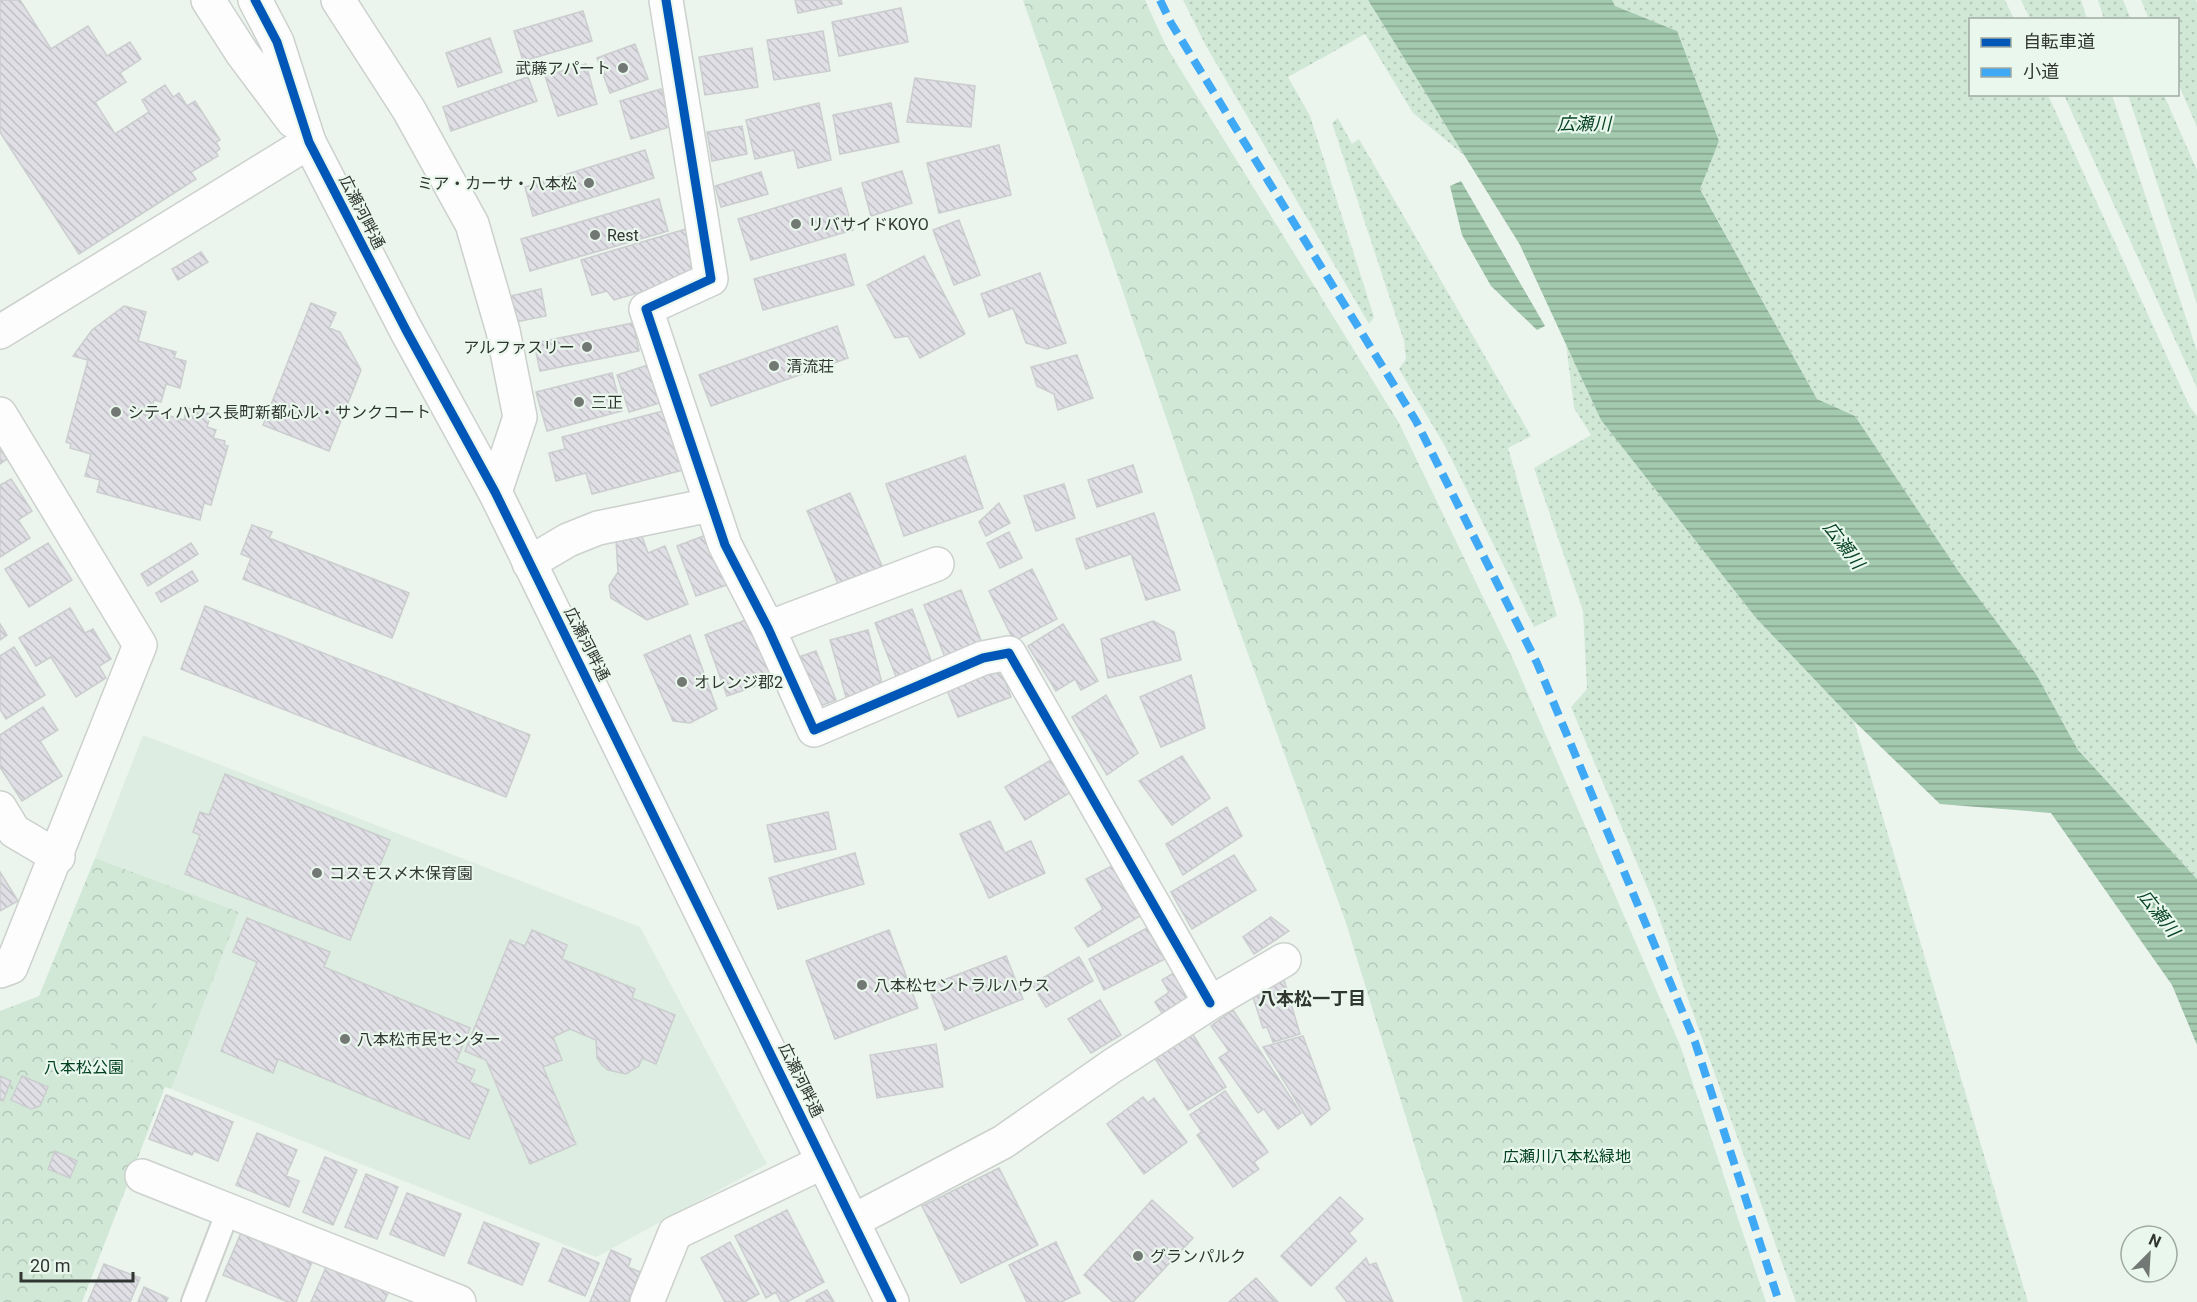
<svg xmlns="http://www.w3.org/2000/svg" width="2197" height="1302" viewBox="0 0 2197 1302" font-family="Roboto,'Noto Sans JP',sans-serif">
  <defs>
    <pattern id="grass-dots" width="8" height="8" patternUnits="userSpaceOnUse" patternTransform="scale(1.5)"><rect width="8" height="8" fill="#d1e8d7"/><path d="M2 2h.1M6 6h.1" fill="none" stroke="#b4c8b9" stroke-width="1.8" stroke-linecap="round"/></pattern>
    <pattern id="park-crowns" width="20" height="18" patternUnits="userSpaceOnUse" patternTransform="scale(1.5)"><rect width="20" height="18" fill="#d1e8d7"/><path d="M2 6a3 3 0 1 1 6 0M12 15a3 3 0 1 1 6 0" fill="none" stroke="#b4c8b9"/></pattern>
    <pattern id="water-rules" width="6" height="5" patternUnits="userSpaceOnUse" patternTransform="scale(1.5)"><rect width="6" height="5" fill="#a3c9ae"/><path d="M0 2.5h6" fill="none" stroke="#85a48e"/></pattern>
    <pattern id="building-back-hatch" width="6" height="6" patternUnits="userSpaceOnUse" patternTransform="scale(1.5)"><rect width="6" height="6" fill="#dfdfe5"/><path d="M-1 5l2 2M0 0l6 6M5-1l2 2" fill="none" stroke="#c0c0c5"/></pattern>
  </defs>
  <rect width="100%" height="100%" fill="#ecf4ee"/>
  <path fill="#deede1" d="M143,735L640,927L767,1164L596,1257L171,1089L239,912L95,858Z"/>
  <path fill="url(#grass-dots)" d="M1183,0H1368L1465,156L1413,113L1365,34L1288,77L1310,116L1374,317L1369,324L1206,46Z
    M1612,0H2005L2014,19L1970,20V94L2048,95L2190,407L2197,416V879L2078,750L2036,674L1959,572L1855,416L1817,399L1700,188L1719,141L1677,31L1614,6Z
    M2021,0H2081L2087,19H2030Z
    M2098,0H2123L2131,19H2104Z
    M2141,0H2196L2197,3V127L2178,83V20L2149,19Z
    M2064,95H2112L2197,351V388Z
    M2128,95H2164L2197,170V304Z
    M1338,118L1352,144L1359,139L1531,436L1508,448L1557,616L1534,627L1445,446L1399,369L1406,359L1404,341L1332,123Z
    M1566,344L1601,420L1756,618L1854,721L2028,1302H1796L1655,906L1571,707L1587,689L1583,611L1534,468L1591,435L1574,408Z"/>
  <path fill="url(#park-crowns)" d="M1023,0H1145L1166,46L1399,423L1512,657L1680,1045L1766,1302H1463L1345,920L1232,610Z
    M95,858L239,912L171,1089L165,1087L82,1302H0V1011L39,996Z"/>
  <path fill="#d1e8d7" d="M144,984V990C131,990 123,997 123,1010L129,1021L124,1027L116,1010C118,994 128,984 144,984Z
    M156,990L165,1003C166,1021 156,1033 138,1034L139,1026C157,1025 162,1008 152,995Z
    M98,1032L116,1049L137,1056L133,1061C116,1057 105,1049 95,1034Z"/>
  <path fill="url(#water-rules)" d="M1368,0H1612L1615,6L1677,31L1719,141L1700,189L1817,399L1855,416L1959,572L2036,674L2078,750L2197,879V1045L2172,985L2051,813L1940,804L1854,721L1756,618L1601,420L1520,245Z
    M1461,181L1545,326L1537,330L1491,286L1462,235L1450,186Z"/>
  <path fill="url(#building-back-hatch)" stroke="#cbcece" stroke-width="1.5" d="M0,0H20L51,49L88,26L107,56L130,42L141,59L120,73L126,82L95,102L115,134L149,112L142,100L165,85L173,97L179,93L187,106L195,101L220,140L216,142L220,149L216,152L218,156L191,172L196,179L79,254L0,132Z
    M795,0H841L842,4L798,13Z
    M901,8L908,42L839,56L832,22Z
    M583,11L592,41L523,61L514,31Z
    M823,31L830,71L774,80L767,40Z
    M490,38L502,72L458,87L446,53Z
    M635,44L648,79L610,93L597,58Z
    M752,48L758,87L705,95L699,57Z
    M586,64L597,104L558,116L545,76Z
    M528,77L537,101L451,131L443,107Z
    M915,78L975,86L971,127L907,122Z
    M661,89L672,126L631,139L620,101Z
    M819,103L831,160L798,168L794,150L755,159L746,120Z
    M891,103L899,142L840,154L833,115Z
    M742,126L747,154L712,161L707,132Z
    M999,145L1011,195L939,213L927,163Z
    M645,150L654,178L533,216L525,187Z
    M902,171L912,203L871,216L862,183Z
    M761,172L768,194L721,207L715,186Z
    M841,188L853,230L751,260L738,219Z
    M659,199L668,231L530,271L521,239Z
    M959,220L980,275L954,285L933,230Z
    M686,229L699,275L614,300L607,291L592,295L581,260Z
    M201,252L208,262L178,280L172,269Z
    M845,254L854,285L763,310L754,279Z
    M924,256L965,334L920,358L908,336L895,338L867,285Z
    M1040,273L1066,343L1047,349L1026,343L1013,308L989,317L981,294Z
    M541,289L546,316L515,322L510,296Z
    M311,303L336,313L329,328L340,332L361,370L329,451L263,425Z
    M124,306L146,312L138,341L176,352L174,358L186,361L180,388L166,384L161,402L154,400L151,411L184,420L187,408L211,414L207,427L216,430L213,438L225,441L224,445L228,446L211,505L204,503L200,520L97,492L100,480L85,476L91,454L70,448L71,444L66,442L88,360L73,356L92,330Z
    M633,323L639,351L540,371L534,343Z
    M837,326L848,358L711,406L699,375Z
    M1077,355L1093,398L1058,410L1054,394L1037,386L1031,367Z
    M651,364L663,402L629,412L617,375Z
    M612,373L622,411L547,431L536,392Z
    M671,409L687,469L592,494L586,473L556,481L549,453L565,449L562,437Z
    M0,448L7,459L0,464Z
    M965,456L983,508L904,536L886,484Z
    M1133,465L1142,492L1097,507L1088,480Z
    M11,479L32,511L18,520L30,538L0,557V485Z
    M1064,484L1075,518L1036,531L1024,496Z
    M850,493L883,568L839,586L807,511Z
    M999,503L1010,523L986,536L979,522Z
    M1154,513L1180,590L1146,600L1131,554L1086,569L1076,539Z
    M252,525L272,532L269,538L409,593L392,638L243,579L251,558L241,554Z
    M640,531L648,553L665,546L688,604L647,620L611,598L609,586L618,572L616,540Z
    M714,532L732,583L696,596L677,546Z
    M1009,532L1022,558L1000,568L987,543Z
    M48,543L72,580L29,607L5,569Z
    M191,543L198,554L148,586L141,574Z
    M1032,569L1057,619L1014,641L989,591Z
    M192,571L198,581L161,602L156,593Z
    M961,590L984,648L947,662L924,605Z
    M205,606L530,735L506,797L181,669Z
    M70,608L85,633L93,629L111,659L99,666L106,678L76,697L51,657L36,666L19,638Z
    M912,609L933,666L897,679L875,623Z
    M754,617L776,679L727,696L705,635Z
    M1153,621L1174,632L1181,660L1108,678L1101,639Z
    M0,624L7,635L0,640Z
    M1063,624L1098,681L1081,690L1075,679L1056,691L1028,646Z
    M868,630L883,687L846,697L830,640Z
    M690,635L717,709L690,723L673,721L644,655Z
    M14,647L45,695L6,719L0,709V656Z
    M816,651L836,700L823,705L817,701L799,657Z
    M1000,668L1011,697L958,717L946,688Z
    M1191,675L1205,728L1161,747L1140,697Z
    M1106,695L1138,753L1107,775L1072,717Z
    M43,707L58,730L40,741L62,776L22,801L0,767V735Z
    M1182,756L1210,798L1172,825L1139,781Z
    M1051,760L1071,792L1025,820L1005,787Z
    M225,774L390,840L350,940L185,874L200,835L193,832L200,812L209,815Z
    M1227,807L1242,836L1183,875L1166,844Z
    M828,812L836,849L775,862L767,825Z
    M990,821L1005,853L1031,841L1045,873L989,898L960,834Z
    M855,853L864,884L778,909L769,878Z
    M1234,855L1256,890L1192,929L1171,892Z
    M1114,865L1140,916L1088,947L1075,928L1103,909L1086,879Z
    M0,872L18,901L0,911Z
    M1271,917L1289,931L1254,954L1243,937Z
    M247,918L330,952L324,967L470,1028L456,1062L475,1070L470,1082L489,1090L469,1139L278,1059L273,1073L221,1051L257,962L233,952Z
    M1147,928L1165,959L1104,990L1089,959Z
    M532,930L567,945L562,959L635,989L632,998L675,1015L656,1064L642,1058L639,1066L626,1074L608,1070L602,1065L597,1058L596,1040L570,1029L553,1037L562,1060L543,1067L576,1144L530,1164L486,1060L465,1051L510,940L525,946Z
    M889,930L918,1008L835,1039L806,961Z
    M1006,956L1023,999L945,1030L928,986Z
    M1079,957L1093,981L1046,1007L1032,984Z
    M1175,972L1192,1001L1166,1020L1155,1002L1169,992L1162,980Z
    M1284,980L1300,1034L1273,1042L1267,1027L1263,1028L1251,991Z
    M1100,1000L1121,1035L1091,1053L1068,1019Z
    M1233,1010L1301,1113L1278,1129L1264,1109L1258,1113L1219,1058L1229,1051L1211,1026Z
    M1192,1033L1226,1087L1188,1110L1154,1057Z
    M1303,1036L1330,1109L1311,1125L1263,1047Z
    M936,1044L943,1087L877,1098L870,1055Z
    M0,1076L11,1081L3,1101L0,1100Z
    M22,1076L48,1087L40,1106L31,1109L11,1100Z
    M1225,1091L1268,1152L1254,1162L1259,1169L1233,1187L1197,1135L1202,1132L1190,1115Z
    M166,1095L233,1122L218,1161L194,1151L192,1155L149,1139Z
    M1143,1097L1148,1103L1154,1098L1187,1142L1144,1174L1107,1124Z
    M257,1133L297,1150L286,1176L299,1181L289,1207L236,1185Z
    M55,1151L77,1161L70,1178L48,1169Z
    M325,1157L357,1170L333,1225L303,1212Z
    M999,1168L1038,1245L961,1283L922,1206Z
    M366,1174L398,1187L377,1239L345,1227Z
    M407,1193L461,1214L444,1256L390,1234Z
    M1340,1197L1363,1219L1349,1233L1356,1241L1311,1286L1281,1256Z
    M1152,1200L1193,1238L1133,1302H1113L1084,1275Z
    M787,1210L824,1282L787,1302H781L776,1292L766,1298L735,1236Z
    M484,1222L539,1244L522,1285L468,1263Z
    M241,1233L312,1262L296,1302H288L223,1275Z
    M730,1242L759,1294L744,1302H725L701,1258Z
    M1056,1242L1080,1293L1061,1302H1027L1009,1265Z
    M563,1248L599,1263L585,1296L549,1281Z
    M611,1250L631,1259L628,1267L640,1272L628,1302H590Z
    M1366,1258L1369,1265L1376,1263L1393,1302H1347L1336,1288Z
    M104,1264L140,1278L130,1302H88Z
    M327,1265L389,1291L384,1302H311Z
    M1256,1278L1278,1302H1229Z
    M144,1287L168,1298L166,1302H138Z
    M827,1290L834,1302H806V1301Z"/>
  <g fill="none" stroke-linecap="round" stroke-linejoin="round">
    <defs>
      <path id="service" d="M193,1302L228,1211"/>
      <path id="minor" d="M338,0L409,110L472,224L503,331L520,417L495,492
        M666,0L711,279L646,309L725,545L768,628L814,730L983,658L1009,653L1210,1003
        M0,332L309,142
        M0,414L140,645L11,967L0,971
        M529,563L568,540L598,528L710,505
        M768,628L937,564
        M0,808L14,831L58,857
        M142,1176L459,1302
        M853,1221L1003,1142L1112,1066L1210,1003L1284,960
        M647,1302L675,1233L823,1162"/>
      <path id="tertiary" d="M208,0L242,53L293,121
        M255,0L277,42L309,142L406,330L495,492L892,1302"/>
    </defs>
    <use href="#service" stroke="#ccd1cd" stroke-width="26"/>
    <use href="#minor" stroke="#ccd1cd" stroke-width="36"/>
    <use href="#tertiary" stroke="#ccd1cd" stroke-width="36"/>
    <use href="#service" stroke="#fcfdfc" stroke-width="22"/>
    <use href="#minor" stroke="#fcfdfc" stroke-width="33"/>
    <use href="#tertiary" stroke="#fcfdfc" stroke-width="33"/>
    <path stroke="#3fa9f5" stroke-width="8" stroke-dasharray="15 8" stroke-linecap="butt" d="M1160,0L1171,23L1416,421L1537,663L1695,1042L1779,1302"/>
    <defs>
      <path id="cycleway" d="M255,0L277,42L309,142L406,330L495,492L892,1302
        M666,0L711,279L646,309L725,545L768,628L814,730L983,658L1009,653L1210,1003"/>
    </defs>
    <use href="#cycleway" stroke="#e9f7ed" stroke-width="13"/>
    <use href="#cycleway" stroke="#0057b8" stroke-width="9"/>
  </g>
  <g fill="#727874" stroke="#e9f7ed" stroke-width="2">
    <circle cx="623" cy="68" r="6"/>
    <circle cx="589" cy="183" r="6"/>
    <circle cx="796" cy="224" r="6"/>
    <circle cx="595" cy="235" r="6"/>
    <circle cx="587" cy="347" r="6"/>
    <circle cx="774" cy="366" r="6"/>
    <circle cx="579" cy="402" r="6"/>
    <circle cx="116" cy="412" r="6"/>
    <circle cx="682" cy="682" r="6"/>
    <circle cx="317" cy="873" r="6"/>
    <circle cx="862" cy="985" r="6"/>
    <circle cx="345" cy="1039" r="6"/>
    <circle cx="1138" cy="1256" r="6"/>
  </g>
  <g text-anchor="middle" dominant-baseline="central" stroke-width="4.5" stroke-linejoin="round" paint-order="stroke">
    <g font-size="16" fill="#313632" stroke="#e9f7ed" text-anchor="start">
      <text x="611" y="68" text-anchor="end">武藤アパート</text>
      <text x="577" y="183" text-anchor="end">ミア・カーサ・八本松</text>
      <text x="808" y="224">リバサイドKOYO</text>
      <text x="607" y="235">Rest</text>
      <text x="575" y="347" text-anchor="end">アルファスリー</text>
      <text x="786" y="366">清流荘</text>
      <text x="591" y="402">三正</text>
      <text x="128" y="412">シティハウス長町新都心ル・サンクコート</text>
      <text x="694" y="682">オレンジ郡2</text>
      <text x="329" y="873">コスモス〆木保育園</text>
      <text x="874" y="985">八本松セントラルハウス</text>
      <text x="357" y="1039">八本松市民センター</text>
      <text x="1150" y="1256">グランパルク</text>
    </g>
    <g font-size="16" fill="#313632" stroke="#e9f7ed">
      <text transform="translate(362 212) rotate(63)">広瀬河畔通</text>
      <text transform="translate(587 644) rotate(63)">広瀬河畔通</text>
      <text transform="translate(801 1080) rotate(64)">広瀬河畔通</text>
    </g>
    <g font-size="16" fill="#01401f" stroke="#e9f7ed">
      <text x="84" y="1067">八本松公園</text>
      <text x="1567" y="1156">広瀬川八本松緑地</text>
    </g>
    <g font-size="18" font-style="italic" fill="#084524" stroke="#e9f7ed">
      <text x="1584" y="123">広瀬川</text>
      <text transform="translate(1844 545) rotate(53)">広瀬川</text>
      <text transform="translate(2159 913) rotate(52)">広瀬川</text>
    </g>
    <g font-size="18" font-weight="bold" fill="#313632" stroke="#e9f7ed">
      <text x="1312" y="998">八本松一丁目</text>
    </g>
  </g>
  <rect x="1969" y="18" width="210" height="78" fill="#e9f7ed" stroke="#9faaa2" stroke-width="1.5"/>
  <rect x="1981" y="38" width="30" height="9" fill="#0057b8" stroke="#9faaa2" stroke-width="1.5"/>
  <text x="2023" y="48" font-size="18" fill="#313632">自転車道</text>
  <rect x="1981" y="68" width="30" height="9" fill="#3fa9f5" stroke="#9faaa2" stroke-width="1.5"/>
  <text x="2023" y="78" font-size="18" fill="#313632">小道</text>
  <g transform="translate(2149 1254) rotate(24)"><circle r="28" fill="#e9f7ed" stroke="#9faaa2" stroke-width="1.5"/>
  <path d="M0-4.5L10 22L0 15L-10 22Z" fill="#727874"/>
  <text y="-9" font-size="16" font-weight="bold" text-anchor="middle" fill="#313632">N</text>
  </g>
  <path d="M21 1272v9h112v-9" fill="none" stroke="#313632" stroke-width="3"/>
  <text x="30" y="1272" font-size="18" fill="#313632" stroke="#e9f7ed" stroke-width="4.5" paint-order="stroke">20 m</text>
</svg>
